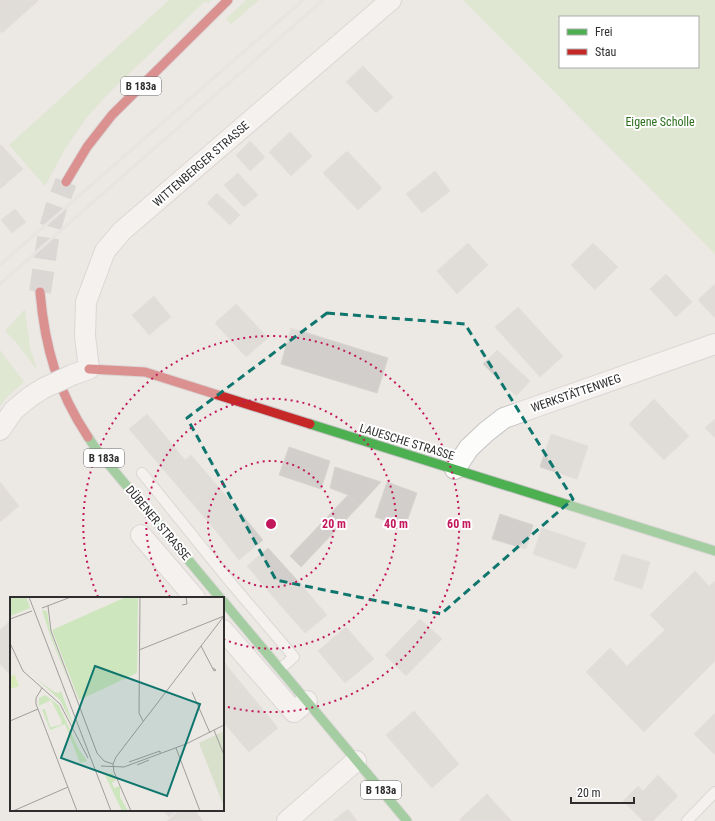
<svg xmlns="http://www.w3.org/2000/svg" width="715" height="821" viewBox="0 0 715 821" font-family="'Roboto Condensed',sans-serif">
  <rect width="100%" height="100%" fill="#ece8e4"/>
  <path fill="#cee6be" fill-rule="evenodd" d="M169,0H211L208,3L205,1L112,90L87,117L65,149L45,186L9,145Z
    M246,0H259L231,24L226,19Z
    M463,0H715V254ZM560,17H698V67H560Z
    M25,309L30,347L37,370L16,342L5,331Z
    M0,350L24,382L9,395L0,406Z"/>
  <path fill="#d1cecb" stroke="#d7d4d0" d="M0,0H39L2,33L0,30Z
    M363,66L393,97L376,113L346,82Z
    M290,132L312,156L291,176L269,152Z
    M250,141L265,157L250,171L236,155Z
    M1,145L23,169L0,189V146Z
    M347,151L382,188L358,210L323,173Z
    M435,171L450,191L422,213L406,194Z
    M238,173L258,195L244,207L224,185Z
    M217,193L240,215L230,225L207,203Z
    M15,209L26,222L12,233L1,220Z
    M468,243L488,265L457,294L437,271Z
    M593,243L618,267L595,290L571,265Z
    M666,274L692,302L676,317L650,289Z
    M715,284V318L698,300Z
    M154,296L171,317L149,335L132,315Z
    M236,304L268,338L246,357L215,323Z
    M518,307L563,356L540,377L495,327Z
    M291,328L388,358L377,393L281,364Z
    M497,350L530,381L516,396L483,364Z
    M654,399L689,436L664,460L629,424Z
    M147,414L185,460L168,475L129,429Z
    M715,419V438L705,428Z
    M551,434L588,446L577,479L540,467Z
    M289,447L330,461L321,489L279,475Z
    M191,455L215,483L192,503L168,475Z
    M335,467L381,482L359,506L348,495L330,488Z
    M0,482L19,506L0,522Z
    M387,482L417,493L405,527L375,517Z
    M215,483L239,511L216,531L192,503Z
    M348,495L359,506L301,567L290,556Z
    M239,511L263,540L239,560L216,531Z
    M500,514L533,525L526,549L492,539Z
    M542,528L586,543L576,569L533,554Z
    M268,548L297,580L275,599L247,566Z
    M622,554L650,562L642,589L614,580Z
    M695,571L709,586L715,581V661L644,732L586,672L610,648L627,666L665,630L650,615Z
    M297,580L327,615L305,633L275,599Z
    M420,619L442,639L406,676L385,655Z
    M11,620V676L0,664V630Z
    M346,627L374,659L345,683L318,651Z
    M223,661L241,683L223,698Z
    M241,683L278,728L249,752L223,722V698Z
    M414,711L438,739L410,763L386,735Z
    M715,713V755L694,734Z
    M438,739L459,764L432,788L410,763Z
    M658,775L678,796L653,821H643L623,801L638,786L643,791Z
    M487,794L506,815L499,821H461L460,819Z
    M348,809L357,821H333Z
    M163,810H177L169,817Z
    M180,810H194L203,821H167Z
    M506,815L512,821H499Z"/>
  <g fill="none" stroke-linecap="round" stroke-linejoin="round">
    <path stroke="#c6c3c0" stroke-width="22" stroke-dasharray="22 11" stroke-linecap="butt" d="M40,292L49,232L56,208L66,182"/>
    <defs>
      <path id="lane" d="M142,473L231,583L294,657L280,669
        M687,821L715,792"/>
      <path id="street" d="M72,375L89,369L85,336L86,302L105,251L122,231L391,0
        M0,430L14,410L31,396
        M455,469L469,448L486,432L504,418L715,344
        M141,535L195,598
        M223,630L294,712L307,701
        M287,821L356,761"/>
      <path id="fast" d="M310,424L715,551
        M88,437L96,449L220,598
        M223,601L407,821"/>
      <path id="jam" d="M66,182L87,147L112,115L228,0
        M40,292C45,348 57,390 88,437
        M89,369L145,372L310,424"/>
    </defs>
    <use href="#lane" stroke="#c5c4c5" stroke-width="12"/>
    <use href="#street" stroke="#c5c4c5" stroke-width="22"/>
    <use href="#fast" stroke="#c5c4c5" stroke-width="11"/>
    <use href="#jam" stroke="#c5c4c5" stroke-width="11"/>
    <use href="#lane" stroke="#fcfcfb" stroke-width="10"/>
    <use href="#street" stroke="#fcfcfb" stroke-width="20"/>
    <use href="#fast" stroke="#4caf50" stroke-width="9"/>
    <use href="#jam" stroke="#c62828" stroke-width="9"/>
    <path stroke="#dfdfe1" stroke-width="3" d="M0,265L303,0
      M0,284L323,0"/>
    <defs>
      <path id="street-bridge" d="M31,396L44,388L72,375"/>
    </defs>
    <use href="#street-bridge" stroke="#c5c4c5" stroke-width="22" stroke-linecap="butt"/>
    <use href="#street-bridge" stroke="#fcfcfb" stroke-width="20"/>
  </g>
  <path d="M0 0H715V821H0ZM327,313L465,324L573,499L441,614L276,580L187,418Z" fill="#ece8e4" fill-opacity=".55" fill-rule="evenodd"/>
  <path fill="none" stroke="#0f766e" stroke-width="3" stroke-dasharray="8 5" stroke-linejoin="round" d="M327,313L465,324L573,499L441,614L276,580L187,418Z"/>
  <g fill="none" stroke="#c2185b" stroke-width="2" stroke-dasharray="2 4">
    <circle cx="271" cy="524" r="63"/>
    <path d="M170 597A125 125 0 1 1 223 639"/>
    <path d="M98 597A188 188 0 1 1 224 706"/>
  </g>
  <g text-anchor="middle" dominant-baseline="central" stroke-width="4" stroke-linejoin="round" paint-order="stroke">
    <g fill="#fff" stroke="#6d6d6d" stroke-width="1">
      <rect x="121" y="77" width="40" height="18" rx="3"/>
      <rect x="84" y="449" width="40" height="18" rx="3"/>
      <rect x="361" y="781" width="40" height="18" rx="3"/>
    </g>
    <g font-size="11" font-weight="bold" fill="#2e2e2e">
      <text x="141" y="86">B 183a</text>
      <text x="104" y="458">B 183a</text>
      <text x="381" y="790">B 183a</text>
    </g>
    <g font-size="12" fill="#2c6e1b" stroke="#fff">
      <text x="660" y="122">Eigene Scholle</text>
    </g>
    <g font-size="12" fill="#2e2e2e" stroke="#fff">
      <text transform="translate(201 164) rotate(-41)">WITTENBERGER STRASSE</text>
      <text transform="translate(576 393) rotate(-19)">WERKSTÄTTENWEG</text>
      <text transform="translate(407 442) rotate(17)">LAUESCHE STRASSE</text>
      <text transform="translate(158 523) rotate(50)">DÜBENER STRASSE</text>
    </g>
  </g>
  <g transform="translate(10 597)">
    <rect width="214" height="214" fill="#ece8e4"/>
    <path d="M0,0H16L20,11L0,19ZM116,0H128L127,76L69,103L42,33ZM32,13L37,14L40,34L62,93L41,41ZM26,81L44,95L49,96L51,94L65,132L50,103ZM35,98L47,107L49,109L68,151L77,164L70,166L55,127L40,133L32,112H35L40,130L51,128L52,125L41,103L29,109V101ZM102,176L106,183L102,186L104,191L110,189V200L118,214H112L95,178Z" fill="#cee6be"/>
    <path d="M214,134V210L189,146Z" fill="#d8e0cc"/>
    <path d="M5,78L9,89L0,92V79Z" fill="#d9eabb"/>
    <path fill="none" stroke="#a09e9b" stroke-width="1" d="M19,0L101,214M130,0L129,116L133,124M172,8L177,7L176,0M38,9L41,34L87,156L94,164L103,167M32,11L61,0M0,22L22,14M0,46L13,74L50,107L78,161M191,49L204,74L206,73L203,71M129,53L214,19M32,91L26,101V107L67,214M182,95L200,136M0,124L28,112M204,133L214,158M166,151L190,214M119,165L150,154V156M127,168L139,163M91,169L114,170L176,147L214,128M3,214L58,190M121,214L104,175L103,167L106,160L214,19"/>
    <path fill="#0f766e" fill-opacity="0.15" stroke="#0f766e" stroke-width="2" d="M85,69L190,107L157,199L51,161Z"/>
    <rect width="214" height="214" fill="none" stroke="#2e2e2e" stroke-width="2"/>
  </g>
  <circle cx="271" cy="524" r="6" fill="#c2185b" stroke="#fff" stroke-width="2"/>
  <g font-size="12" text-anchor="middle" font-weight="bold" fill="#c2185b" stroke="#fff" stroke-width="4" stroke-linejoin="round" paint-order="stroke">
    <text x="334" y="528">20 m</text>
    <text x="396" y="528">40 m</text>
    <text x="459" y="528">60 m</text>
  </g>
  <rect x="559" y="16" width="140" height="52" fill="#ffffff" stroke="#ababab"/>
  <rect x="567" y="29" width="20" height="6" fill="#4caf50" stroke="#ababab"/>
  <text x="595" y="36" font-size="12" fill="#2e2e2e">Frei</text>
  <rect x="567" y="49" width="20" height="6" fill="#c62828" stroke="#ababab"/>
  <text x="595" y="56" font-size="12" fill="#2e2e2e">Stau</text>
  <path d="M571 797v6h63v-6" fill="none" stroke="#2e2e2e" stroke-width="2"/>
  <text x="577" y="797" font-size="12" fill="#2e2e2e" stroke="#ffffff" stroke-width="3" paint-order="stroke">20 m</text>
</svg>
